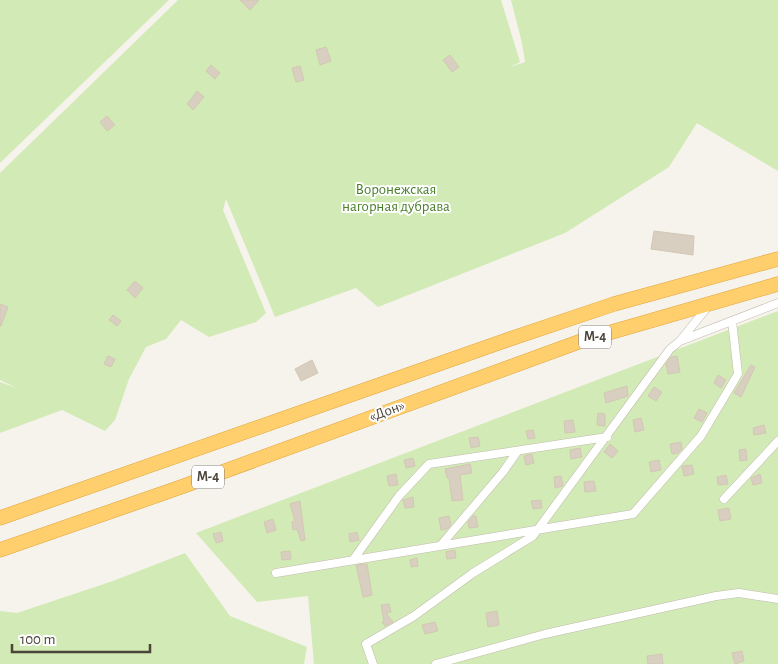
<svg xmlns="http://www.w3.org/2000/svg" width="778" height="664" viewBox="0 0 778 664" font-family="'Alegreya Sans',sans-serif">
  <rect width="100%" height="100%" fill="#f6f3ec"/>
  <path fill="#d2eab5" d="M0,0H169L0,163Z
    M178,0H501L520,62L510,67L525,62L522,43L511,0H778V171L697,123L669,167L565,233L378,307L356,288L275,317L226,199L223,210L266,313L256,322L209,337L181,320L166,339L146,347L129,379L115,420L105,431L62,410L0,433V382L17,388L0,380V173Z
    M778,311V664H314L308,596L257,602L196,533Z
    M185,553L230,616L307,647L304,664H0V611L17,613L113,581Z"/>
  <path fill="#d8cfc1" stroke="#d3c7b4" d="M240,0H259L250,10Z
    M326,47L331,61L320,65L316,50Z
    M450,55L459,67L452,72L443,60Z
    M211,65L220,73L215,79L206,71Z
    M300,66L304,80L296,82L292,68Z
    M197,91L204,97L193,110L187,104Z
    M107,116L115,125L107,131L100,122Z
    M654,231L694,236L693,255L651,249Z
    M135,281L143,288L135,298L127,290Z
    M0,304L8,307L1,326H0Z
    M113,315L121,321L117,326L109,320Z
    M108,356L115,359L111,367L104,364Z
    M677,356L680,372L668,374L666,364L671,357Z
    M312,360L318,373L301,381L295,369Z
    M751,365L755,367L741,397L734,393Z
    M718,375L726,380L721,388L714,383Z
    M627,386L628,396L606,403L604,393Z
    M654,387L662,392L656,401L648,396Z
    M699,409L707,413L702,422L694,418Z
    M598,413L605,414V426L597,425Z
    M641,418L644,430L635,432L633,420Z
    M573,420L575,432L565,433L564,421Z
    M764,425L766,433L754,435L753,428Z
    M533,430L535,438L528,439L526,431Z
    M478,437L480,446L471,448L469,438Z
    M681,442L682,449L678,453L672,454L670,444Z
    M610,444L618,451L612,458L604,452Z
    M580,448L582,457L571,459L570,450Z
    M746,449L747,460L740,461L739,450Z
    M532,454L534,463L526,465L524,456Z
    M413,458L415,466L406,468L404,460Z
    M659,460L661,470L651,472L649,462Z
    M470,464L472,473L460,475L463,500L452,501L449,478H447L445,469Z
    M692,465L694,474L684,476L682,466Z
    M396,474L398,485L389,486L387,476Z
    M760,474L762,483L753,485L751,478Z
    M726,475L728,484L718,485L717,477Z
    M561,476L563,486L555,488L554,477Z
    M594,481L596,491L585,492L584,482Z
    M413,497L414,507L405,508L403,500Z
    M541,500L542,508L533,509L531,501Z
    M300,501L305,540L301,541L297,529L293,530L292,522L295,521L290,504Z
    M729,508L731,519L720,521L718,510Z
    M449,516L451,525L447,529L441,530L439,518Z
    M473,516H476L478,527L469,528L468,522Z
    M273,519L276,530L267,533L264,522Z
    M221,532L223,541L216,543L213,534Z
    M357,532L359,540L350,542L349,534Z
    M455,550L456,558L447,559L446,552Z
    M290,551L291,559L282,560L281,552Z
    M417,558L418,566L411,567L410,560Z
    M367,564L372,595L363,597L356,565Z
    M389,604L391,612L386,613L393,622L385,626L382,622L384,621L381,605Z
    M497,611L499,625L488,627L486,613Z
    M435,622L438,631L425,634L422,625Z
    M742,651L744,661L735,664L732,653Z
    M662,654L663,664H648L647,656Z"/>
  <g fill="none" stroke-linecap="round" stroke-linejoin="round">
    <defs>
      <path id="street" d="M680,341L778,303
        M724,499L778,441
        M441,545L503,472L517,452
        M353,560L399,496L429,464L607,437
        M276,573L633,514L701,436L738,374L732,321
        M373,664L366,644L414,616L473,573L533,536L670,349L680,341L709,305
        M436,664L545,634L716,596L739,593L778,599"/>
      <path id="highway" d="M0,518L507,340L614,304L778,259
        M0,550L181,487L584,340L778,284"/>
    </defs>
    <use href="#street" stroke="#c2bbae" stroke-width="9"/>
    <use href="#highway" stroke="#e0a43c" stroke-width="15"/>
    <use href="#street" stroke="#fff" stroke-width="8"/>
    <use href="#highway" stroke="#ffcf6e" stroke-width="14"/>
  </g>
  <g text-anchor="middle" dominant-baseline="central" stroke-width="4" stroke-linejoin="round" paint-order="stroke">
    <g fill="#fff" stroke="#817c74" stroke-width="1">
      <rect x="579" y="325.5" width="32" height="23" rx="4"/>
      <rect x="192" y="465.5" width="32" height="23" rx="4"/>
    </g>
    <g font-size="14" font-weight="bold" fill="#4b4439">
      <text x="595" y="337">М-4</text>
      <text x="208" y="477">М-4</text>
    </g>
    <g font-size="15" fill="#4a7f2a" stroke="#fff">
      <text x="396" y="189">Воронежская<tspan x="396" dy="17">нагорная дубрава</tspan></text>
    </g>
    <g font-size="15" fill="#4b4439" stroke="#fff">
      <text transform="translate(387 411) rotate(-20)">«Дон»</text>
    </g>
  </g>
  <path d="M12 644v8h138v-8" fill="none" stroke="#4b4439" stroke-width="2.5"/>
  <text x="20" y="644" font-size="15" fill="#4b4439" stroke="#ffffff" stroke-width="4" paint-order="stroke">100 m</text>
</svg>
